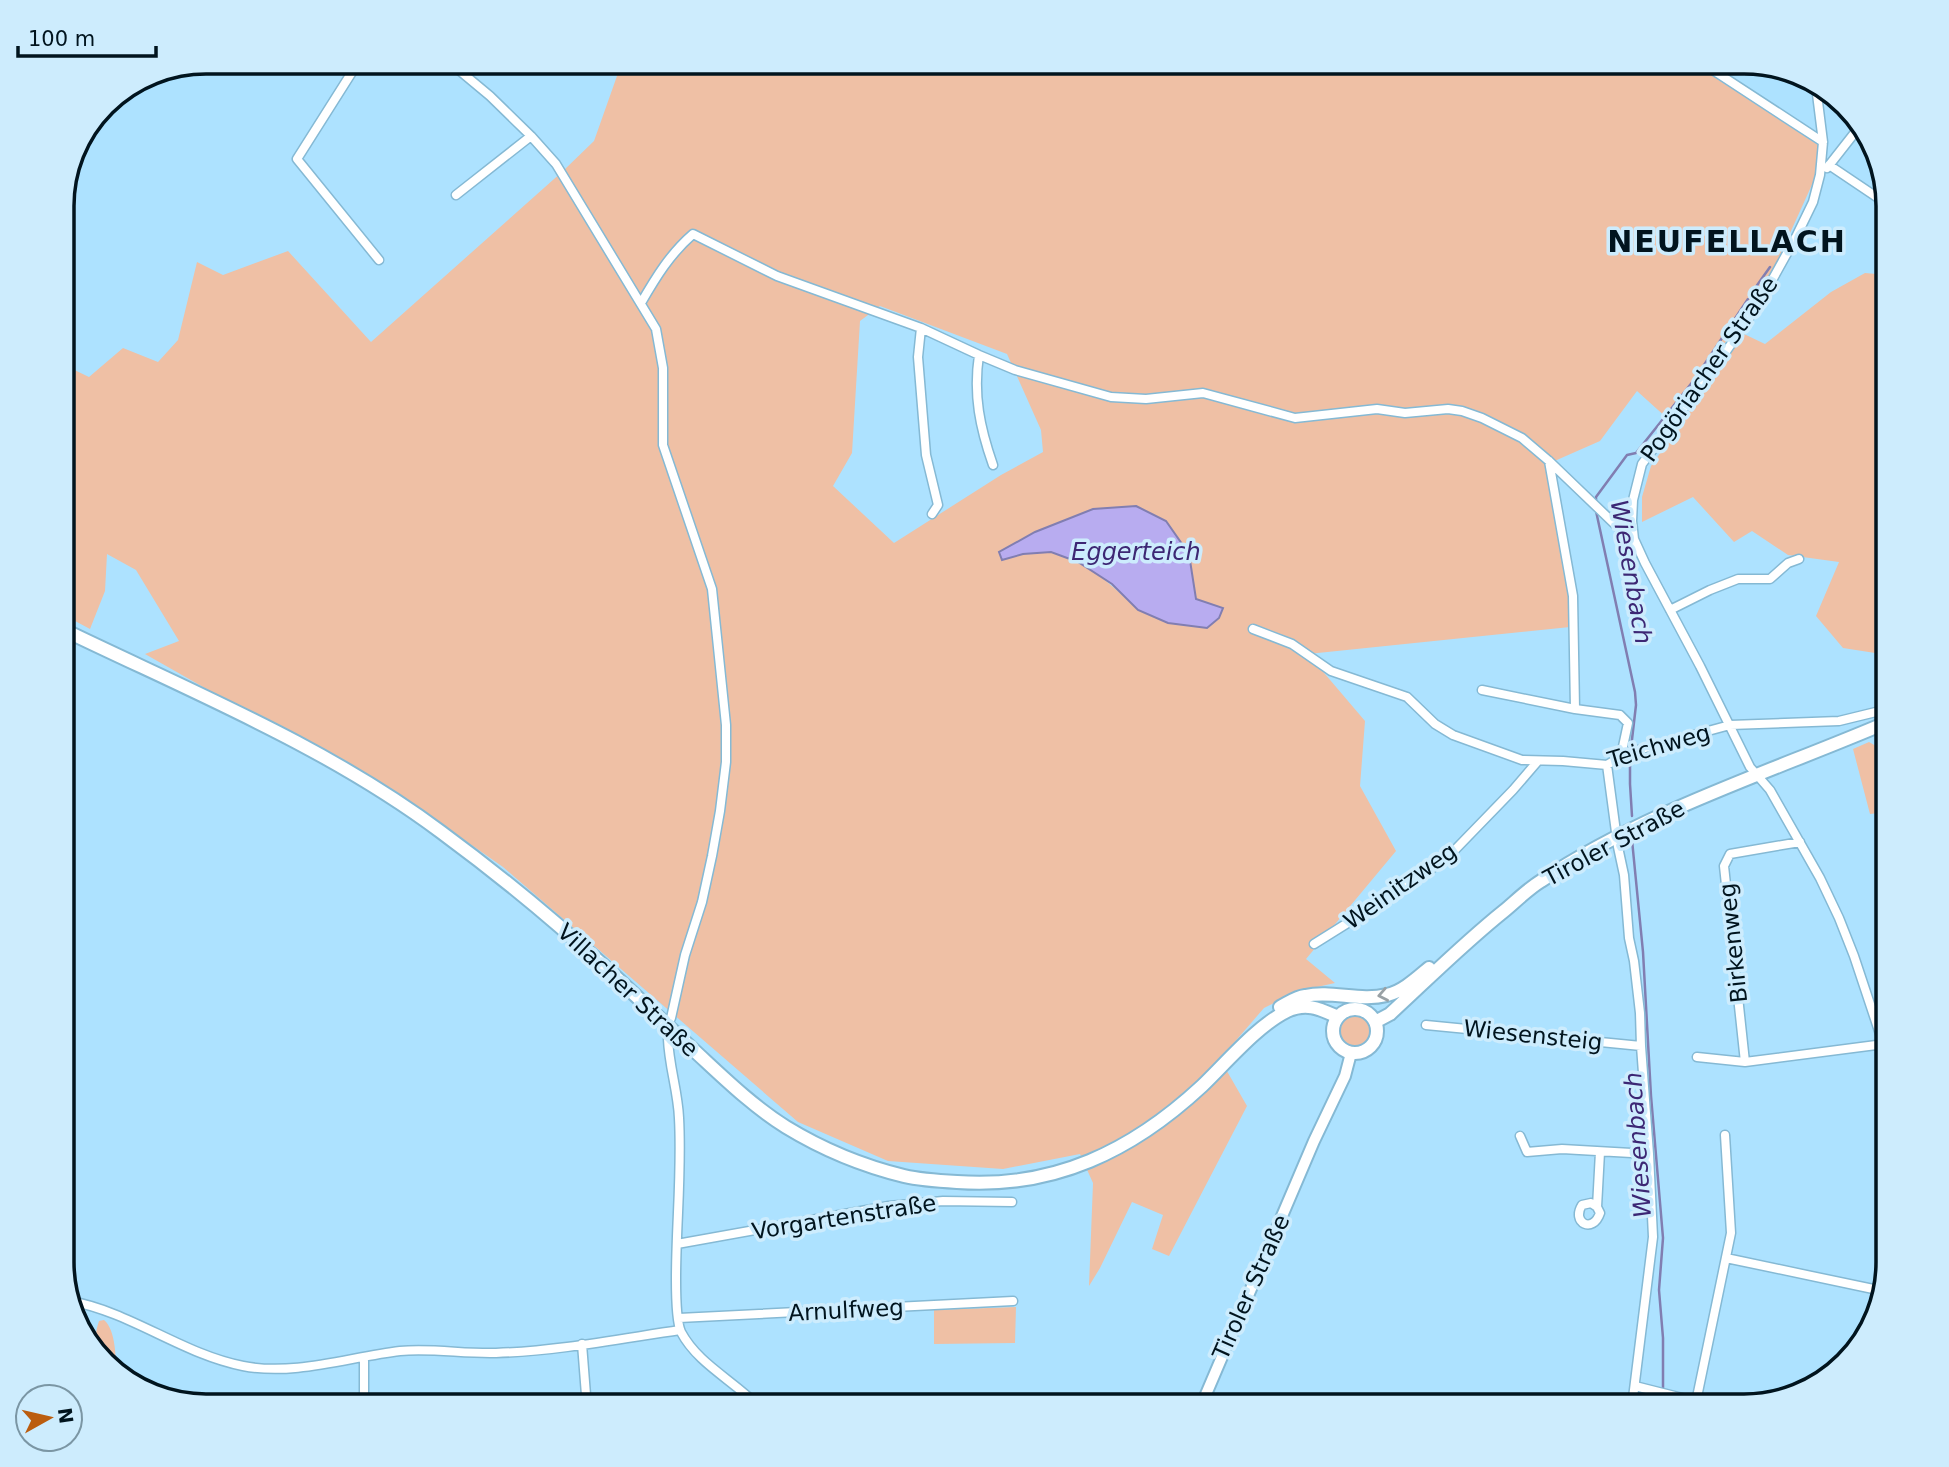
<svg xmlns="http://www.w3.org/2000/svg" width="1949" height="1467" viewBox="0 0 1949 1467" font-family="'DejaVu Sans',sans-serif">
  <rect width="100%" height="100%" fill="#ade2ff"/>
  <path fill="#efc0a5" fill-rule="evenodd" d="M616,61H1690L1818,145L1820,167L1771,275L1754,304L1668,419L1637,391L1600,441L1550,463L1572,597L1570,627L1308,654L1365,721L1360,786L1396,851L1306,959L1335,983L1299,991L1264,1008L1220,1059L1247,1106L1169,1256L1152,1249L1163,1215L1132,1202L1100,1268L1089,1286L1093,1183L1080,1154L1003,1169L888,1161L798,1122L503,867L430,816L145,654L179,641L136,570L107,554L105,591L90,629L62,614V364L89,377L123,348L158,362L178,340L197,262L223,275L288,251L371,342L563,171L594,141L617,76ZM880,306L1007,354L1041,430L1043,452L1001,475L894,543L833,486L852,453L860,321ZM1093,509L1196,599L1222,608L1138,610C1116,589 1083,557 1052,552C1036,549 1017,556 1002,560L999,552L1035,532Z
    M1865,273L1888,275V655L1843,648L1816,616L1839,562L1788,555L1752,531L1734,542L1693,497L1642,522V497L1651,466L1744,334L1765,344L1831,292Z
    M1869,742L1888,753V812L1870,814L1853,749Z
    M1337 1031a18 18 0 1 1 36 0a18 18 0 1 1-36 0Z
    M1016,1307L1015,1343L934,1344V1310Z
    M104,1320C116,1330 116,1359 116,1374C101,1356 90,1347 99,1321Z"/>
  <path fill="#b8acf0" stroke="#817eb1" stroke-width="2" d="M1136,506L1166,521L1189,554L1196,599L1223,608L1219,618L1207,628L1168,623L1138,610L1112,584L1078,562L1051,552L1023,554L1002,560L999,552L1035,532L1093,509Z"/>
  <g fill="none" stroke-linecap="round" stroke-linejoin="round">
    <path stroke="#817eb1" stroke-width="2.5" d="M1753,291L1770,267
      M1596,504V497L1627,455L1636,453L1694,380L1748,299
      M1596,511L1635,692L1636,705L1631,748
      M1630,755V784L1632,816
      M1632,840L1643,952L1651,1096L1663,1238L1659,1290L1663,1338V1406"/>
    <defs>
      <path id="minor" d="M359,61L297,159L379,260
        M448,61L490,96L531,136L556,164L656,329L663,368V445L712,589L726,725V762L720,811L712,856L702,902L685,955L671,1018
        M1699,61L1823,142
        M1816,86L1823,142L1820,175L1813,202L1796,237L1760,302L1727,350L1642,464L1633,500L1632,521L1634,539L1645,563L1700,666L1750,767L1770,790L1820,878L1839,918L1854,956L1888,1058
        M1829,165L1887,204
        M1827,168L1860,126
        M456,195L531,136
        M641,303C656,277 670,254 693,234L777,276L921,328L979,355L1015,370L1111,397L1146,399L1203,393L1295,418L1377,409L1405,413L1448,409L1462,411L1482,418L1522,438L1549,461L1623,532L1634,539
        M921,328L918,357L926,455L938,505L932,514
        M979,355C973,395 980,428 993,465
        M1549,461L1573,596L1575,709L1620,715L1628,723L1621,756
        M1670,610L1710,590L1738,579H1770L1788,563L1799,559
        M1253,629L1292,644L1331,671L1407,697L1435,724L1453,735L1522,760L1563,761L1607,765L1627,753L1730,725L1839,721L1884,710H1888
        M1482,690L1575,709
        M1607,765L1618,847L1624,875L1629,938L1634,961L1640,1013L1641,1046L1649,1154L1653,1237L1632,1406
        M1800,842L1730,854L1724,866L1745,1062L1884,1044
        M1314,944L1410,884L1448,857L1513,790L1538,761
        M1426,1025L1641,1046
        M668,1039C669,1066 678,1092 679,1118C682,1172 676,1225 676,1279C676,1292 676,1321 681,1332C698,1364 733,1380 758,1406
        M1697,1057L1745,1062
        M1520,1136L1527,1152L1562,1149L1649,1154
        M1597,1207L1591,1203L1582,1205C1571,1223 1593,1234 1600,1213L1597,1207L1600,1152
        M677,1244L889,1206L943,1201L1012,1202
        M1726,1258L1878,1290
        M70,1301C131,1312 182,1354 243,1366C295,1376 349,1357 400,1351C432,1348 464,1354 496,1353C557,1351 619,1339 680,1330
        M679,1318L1013,1301
        M582,1344L586,1395L584,1406
        M1635,1386L1714,1406
        M1696,1402L1731,1233L1725,1135
        M364,1406V1357"/>
      <path id="secondary" d="M1201,1406L1314,1141L1345,1076L1351,1053"/>
      <path id="primary" d="M62,629C190,691 326,746 441,832C498,874 553,919 605,967C636,996 667,1025 699,1055C726,1080 754,1107 786,1127C822,1149 863,1166 904,1176C921,1180 939,1181 957,1182C1054,1189 1132,1151 1202,1086C1226,1063 1258,1025 1287,1011C1307,1002 1320,1009 1338,1017
        M1280,1007C1288,1003 1296,997 1305,996C1332,990 1360,1002 1387,995C1402,992 1417,978 1429,968
        M1333 1031a22 22 0 1 1 44 0a22 22 0 1 1-44 0Z
        M1375,1022L1390,1014C1428,979 1464,943 1504,911C1516,901 1528,889 1541,881C1648,810 1771,772 1888,722"/>
    </defs>
    <use href="#minor" stroke="#85b9d4" stroke-width="11"/>
    <use href="#secondary" stroke="#85b9d4" stroke-width="14"/>
    <use href="#primary" stroke="#85b9d4" stroke-width="16"/>
    <use href="#minor" stroke="#fff" stroke-width="8"/>
    <use href="#secondary" stroke="#fff" stroke-width="10"/>
    <use href="#primary" stroke="#fff" stroke-width="12"/>
  </g>
  <defs><path id="oneway-chevron" d="M-2-3.5L2.5 0L-2 3.5" fill="none" stroke-width="1.6" stroke-linecap="round" stroke-linejoin="round" transform="scale(1.75)"/></defs>
  <use stroke="#99a1a5" href="#oneway-chevron" transform="translate(1383 995) rotate(169)"/>
  <g text-anchor="middle" dominant-baseline="central" stroke-width="7" stroke-linejoin="round" paint-order="stroke">
    <g font-size="23" fill="#01141e" stroke="#cdecfd">
      <text transform="translate(1709 369) rotate(-55)">Pogöriacher Straße</text>
      <text transform="translate(1659 746) rotate(-16)">Teichweg</text>
      <text transform="translate(1614 843) rotate(-28)">Tiroler Straße</text>
      <text transform="translate(1400 886) rotate(-35)">Weinitzweg</text>
      <text transform="translate(1733 943) rotate(-96)">Birkenweg</text>
      <text transform="translate(628 990) rotate(43)">Villacher Straße</text>
      <text transform="translate(1533 1035) rotate(6)">Wiesensteig</text>
      <text transform="translate(844 1217) rotate(-9)">Vorgartenstraße</text>
      <text transform="translate(1251 1287) rotate(-66)">Tiroler Straße</text>
      <text transform="translate(846 1310) rotate(-3)">Arnulfweg</text>
    </g>
    <g font-size="24" font-style="italic" fill="#3d2774" stroke="#cdecfd">
      <text x="1136" y="552">Eggerteich</text>
      <text transform="translate(1631 572) rotate(80)">Wiesenbach</text>
      <text transform="translate(1638 1145) rotate(-94)">Wiesenbach</text>
    </g>
    <g font-size="30" font-weight="bold" letter-spacing="2" fill="#01141e" stroke="#cdecfd">
      <text x="1727" y="241">NEUFELLACH</text>
    </g>
  </g>
  <path d="M0 0H1949V1467H0ZM206 74H1744A132 132 0 0 1 1876 206V1262A132 132 0 0 1 1744 1394H206A132 132 0 0 1 74 1262V206A132 132 0 0 1 206 74Z" fill="#cdecfd" fill-rule="evenodd"/>
  <path fill="none" stroke="#01141e" stroke-width="3.5" d="M206 74H1744A132 132 0 0 1 1876 206V1262A132 132 0 0 1 1744 1394H206A132 132 0 0 1 74 1262V206A132 132 0 0 1 206 74Z"/>
  <g transform="translate(49 1418) rotate(82)"><circle r="33" fill="#cdecfd" stroke="#7b96a4" stroke-width="2"/>
  <path d="M0-5L12 26L0 18L-12 26Z" fill="#bb5d0f"/>
  <text y="-10" font-size="19" font-weight="bold" text-anchor="middle" fill="#01141e">N</text>
  </g>
  <path d="M18 46v10h138v-10" fill="none" stroke="#01141e" stroke-width="3.5"/>
  <text x="28" y="46" font-size="21" fill="#01141e" stroke="#cdecfd" stroke-width="5" paint-order="stroke">100 m</text>
</svg>
